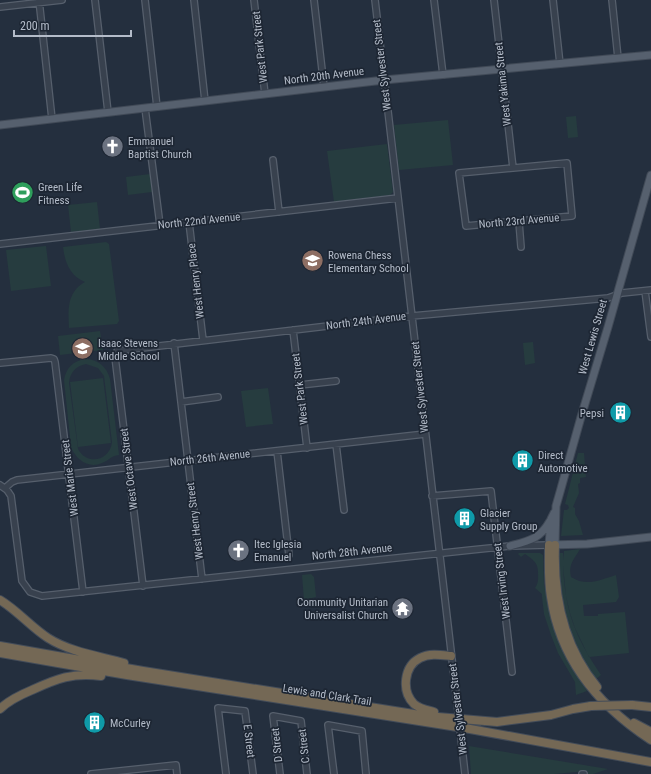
<svg xmlns="http://www.w3.org/2000/svg" width="651" height="774" viewBox="0 0 651 774" font-family="'Roboto Condensed',sans-serif">
  <rect width="100%" height="100%" fill="#242f3e"/>
  <path fill="#263c3f" fill-rule="evenodd" d="M576,116L578,137L568,138L566,117Z
    M448,120L453,165L399,170L394,125Z
    M387,144L393,192L390,195L334,202L327,151Z
    M150,174L152,192L128,195L126,177Z
    M97,202L100,229L71,232L68,205Z
    M106,242L109,244L119,321L117,324L69,328C68,310 67,292 85,282C70,276 65,263 63,247Z
    M46,246L51,286L11,291L6,250Z
    M100,331L103,350L60,355L58,336Z
    M533,342L535,363L525,365L523,343Z
    M85,359C98,359 107,367 110,379L119,455C110,456 110,460 102,463C89,469 76,460 71,447L64,380C66,368 73,361 85,359ZM86,364L98,368L104,376L112,442C110,461 87,466 78,449L69,383C70,372 76,366 86,364Z
    M103,378L111,443L78,447L70,382Z
    M268,388L273,424L246,427L241,391Z
    M578,453H584L586,477L580,478V483L578,484L579,493L573,507L575,508V514L579,521L583,535L561,536L564,510H567L569,508L568,505L565,504Z
    M580,549C574,560 568,564 571,577C586,587 600,580 616,575L619,597L616,602L583,605L584,616H598V614L625,612L629,653L589,657L575,628L570,613L566,596L563,565C565,612 575,636 601,675L596,679C568,640 559,601 559,553H563V560L564,551Z
    M519,553H540L543,555L544,585L553,624L565,655L587,691L576,695L575,682L558,653L551,635L544,614L542,597V594L535,588C539,582 538,579 538,572C538,562 532,559 525,554L521,557L518,554Z
    M311,574L314,577L316,597L304,600L302,575Z
    M469,746L608,769L593,774H588V771L554,774H471Z"/>
  <g fill="none" stroke-linecap="round" stroke-linejoin="round">
    <defs>
      <path id="minor" d="M39,0L52,119
        M95,0L108,112
        M145,0L157,107
        M194,0L205,101
        M254,0L265,94
        M314,0L324,87
        M375,0L457,702
        M434,0L443,75
        M494,0L513,168
        M553,0L560,64
        M612,0L618,58
        M0,7L62,0
        M145,108L160,225
        M273,160L279,212
        M567,163L572,216L466,226L459,173Z
        M189,222L203,340
        M519,222L521,247
        M0,244L398,198
        M645,291L651,337
        M293,330L307,448
        M174,343L202,579
        M0,363L51,358L54,359L55,362L83,592
        M300,385L336,381
        M181,402L218,397
        M336,444L344,510
        M277,451L289,555
        M0,485L7,490L11,496L22,581L30,592L42,596L471,550L510,546L549,545
        M5,488L12,482L17,480L425,434
        M432,496L491,491L512,672
        M143,586L115,357L117,351L412,316L608,298L622,293L651,290
        M462,747L465,774
        M91,774L176,765L177,774
        M226,774L218,708L245,711L253,774
        M280,774L273,716L301,721L307,774
        M334,774L328,725L362,731L366,774
        M582,774H584"/>
      <path id="major" d="M0,125L384,80L651,55
        M554,513L551,519L549,545L587,544L651,537
        M555,545L556,506L560,492L581,417L608,327L651,175
        M510,546C529,541 540,539 550,521"/>
      <path id="highway" d="M549,545C549,562 548,580 551,597C560,660 599,706 651,740
        M555,545C553,596 564,647 597,687
        M0,600C18,611 31,627 48,638C70,652 99,656 124,663
        M0,646L143,671L426,716L497,722L551,715L573,709L591,706
        M0,653L127,675L470,729L651,762
        M632,705L651,707
        M0,709C9,700 20,695 32,690C56,679 73,672 101,676
        M434,712C427,710 420,709 414,704C401,691 404,666 420,658C430,653 441,655 451,656
        M634,723L651,732"/>
    </defs>
    <use href="#minor" stroke="#565f6c" stroke-width="8"/>
    <use href="#major" stroke="#414a57" stroke-width="9"/>
    <use href="#highway" stroke="#434c59" stroke-width="10"/>
    <use href="#minor" stroke="#38414e" stroke-width="5.5"/>
    <use href="#major" stroke="#56606e" stroke-width="7"/>
    <use href="#highway" stroke="#746855" stroke-width="8"/>
    <defs>
      <path id="minor-bridge" d="M457,702L462,747"/>
      <path id="highway-bridge" d="M591,706L632,705"/>
    </defs>
    <use href="#minor-bridge" stroke="#565f6c" stroke-width="8" stroke-linecap="butt"/>
    <use href="#highway-bridge" stroke="#434c59" stroke-width="10" stroke-linecap="butt"/>
    <use href="#minor-bridge" stroke="#38414e" stroke-width="5.5"/>
    <use href="#highway-bridge" stroke="#746855" stroke-width="8"/>
  </g>
  <defs>
    <symbol id="church-disc" viewBox="-11 -11 22 22"><circle r="9.5" fill="#6b7280" stroke="#1d2633"/><path d="M-1.2-6h2.4v3.5h3.3v2.4h-3.3V6h-2.4V-.1h-3.3v-2.4h3.3Z" fill="#fff"/></symbol>
    <symbol id="stadium-disc" viewBox="-11 -11 22 22"><circle r="9.5" fill="#2e9e5b" stroke="#1d2633"/><path d="M0-5a6.5 5 0 1 0 0 10a6.5 5 0 1 0 0-10ZM-3.5-1.8h7v3.6h-7Z" fill="#fff"/></symbol>
    <symbol id="school-disc" viewBox="-11 -11 22 22"><circle r="9.5" fill="#8d6e63" stroke="#1d2633"/><path d="M0-5L7-2L0 1L-7-2ZM-4 1L0 2.5L4 1V4Q0 6-4 4Z" fill="#fff"/></symbol>
    <symbol id="building-disc" viewBox="-11 -11 22 22"><circle r="9.5" fill="#0f9aa8" stroke="#1d2633"/><path d="M-4-6H4V6H1V3H-1V6H-4ZM-2.5-4.3h1.7v1.8h-1.7ZM.8-4.3h1.7v1.8H.8ZM-2.5-1h1.7V.8h-1.7ZM.8-1h1.7V.8H.8Z" fill="#fff"/></symbol>
    <symbol id="temple-disc" viewBox="-11 -11 22 22"><circle r="9.5" fill="#6b7280" stroke="#1d2633"/><path d="M0-6L5-2H3V0L6.5 2.5H4V6H1.5V3h-3V6H-4V2.5H-6.5L-3 0V-2H-5Z" fill="#fff"/></symbol>
  </defs>
  <g fill-rule="evenodd">
    <use href="#church-disc" x="100" y="134" width="25" height="25"/>
    <use href="#stadium-disc" x="10" y="180" width="25" height="25"/>
    <use href="#school-disc" x="300" y="248" width="25" height="25"/>
    <use href="#school-disc" x="70" y="336" width="25" height="25"/>
    <use href="#building-disc" x="608" y="400" width="25" height="25"/>
    <use href="#building-disc" x="510" y="448" width="25" height="25"/>
    <use href="#building-disc" x="452" y="506" width="25" height="25"/>
    <use href="#church-disc" x="226" y="538" width="25" height="25"/>
    <use href="#temple-disc" x="390" y="596" width="25" height="25"/>
    <use href="#building-disc" x="82" y="710" width="25" height="25"/>
  </g>
  <g text-anchor="middle" dominant-baseline="central" stroke-width="3.5" stroke-linejoin="round" paint-order="stroke">
    <g font-size="11" fill="#b4bcc9" stroke="#1d2633">
      <text transform="translate(260 47) rotate(-96)">West Park Street</text>
      <text transform="translate(382 65) rotate(-97)">West Sylvester Street</text>
      <text transform="translate(324 76) rotate(-7)">North 20th Avenue</text>
      <text transform="translate(503 84) rotate(-96)">West Yakima Street</text>
      <text transform="translate(199 221) rotate(-6)">North 22nd Avenue</text>
      <text transform="translate(519 221) rotate(-5)">North 23rd Avenue</text>
      <text transform="translate(196 281) rotate(-97)">West Henry Place</text>
      <text transform="translate(366 321) rotate(-7)">North 24th Avenue</text>
      <text transform="translate(593 337) rotate(-74)">West Lewis Street</text>
      <text transform="translate(420 387) rotate(-96)">West Sylvester Street</text>
      <text transform="translate(300 389) rotate(-97)">West Park Street</text>
      <text transform="translate(210 458) rotate(-6)">North 26th Avenue</text>
      <text transform="translate(129 469) rotate(-97)">West Octave Street</text>
      <text transform="translate(70 478) rotate(-97)">West Marie Street</text>
      <text transform="translate(195 521) rotate(-97)">West Henry Street</text>
      <text transform="translate(352 552) rotate(-6)">North 28th Avenue</text>
      <text transform="translate(502 581) rotate(-97)">West Irving Street</text>
      <text transform="translate(327 695) rotate(9)">Lewis and Clark Trail</text>
      <text transform="translate(458 709) rotate(-97)">West Sylvester Street</text>
      <text transform="translate(249 741) rotate(83)">E Street</text>
      <text transform="translate(277 745) rotate(-96)">D Street</text>
      <text transform="translate(304 746) rotate(-97)">C Street</text>
    </g>
    <g font-size="11" fill="#b4bcc9" stroke="#1d2633" text-anchor="start">
      <text x="128" y="141">Emmanuel<tspan x="128" dy="13">Baptist Church</tspan></text>
      <text x="38" y="187">Green Life<tspan x="38" dy="13">Fitness</tspan></text>
      <text x="328" y="255">Rowena Chess<tspan x="328" dy="13">Elementary School</tspan></text>
      <text x="98" y="343">Isaac Stevens<tspan x="98" dy="13">Middle School</tspan></text>
      <text x="604" y="413" text-anchor="end">Pepsi</text>
      <text x="538" y="455">Direct<tspan x="538" dy="13">Automotive</tspan></text>
      <text x="480" y="513">Glacier<tspan x="480" dy="13">Supply Group</tspan></text>
      <text x="254" y="544">Itec Iglesia<tspan x="254" dy="13">Emanuel</tspan></text>
      <text x="388" y="602" text-anchor="end">Community Unitarian<tspan x="388" dy="13">Universalist Church</tspan></text>
      <text x="110" y="723">McCurley</text>
    </g>
  </g>
  <path d="M14 30v6h117v-6" fill="none" stroke="#b4bcc9" stroke-width="2"/>
  <text x="20" y="30" font-size="12" fill="#b4bcc9" stroke="#1d2633" stroke-width="3" paint-order="stroke">200 m</text>
</svg>
